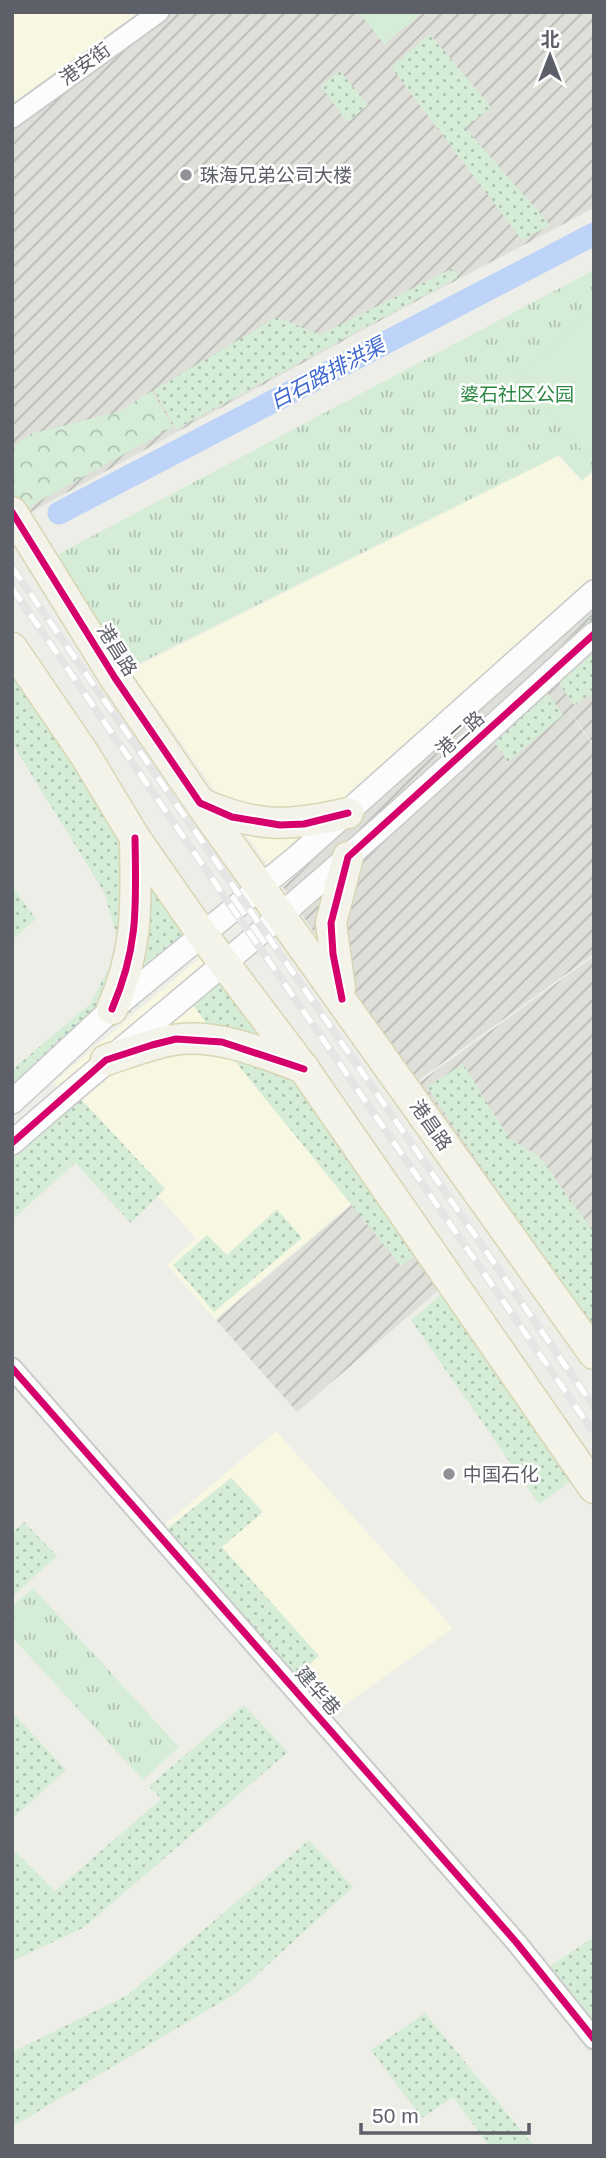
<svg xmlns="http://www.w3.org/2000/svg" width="606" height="2158" viewBox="0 0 606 2158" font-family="Helvetica,'Noto Sans SC',sans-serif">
  <defs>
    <pattern id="industrial-furrows" width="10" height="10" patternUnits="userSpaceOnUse" patternTransform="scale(1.75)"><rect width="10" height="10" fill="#dfdfda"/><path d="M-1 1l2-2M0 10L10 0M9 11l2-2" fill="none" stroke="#b8b8b5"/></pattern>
    <pattern id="grass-dots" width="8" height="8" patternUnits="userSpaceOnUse" patternTransform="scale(1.75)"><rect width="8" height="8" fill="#d5ecd7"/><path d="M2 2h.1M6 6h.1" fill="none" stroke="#b0c3b2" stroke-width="1.8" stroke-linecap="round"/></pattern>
    <pattern id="forest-crowns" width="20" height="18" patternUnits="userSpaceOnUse" patternTransform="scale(1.75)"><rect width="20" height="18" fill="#d5ecd7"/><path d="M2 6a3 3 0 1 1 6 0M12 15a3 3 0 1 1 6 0" fill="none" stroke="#b0c3b2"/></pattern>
    <pattern id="park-tufts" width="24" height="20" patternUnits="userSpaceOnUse" patternTransform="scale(1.75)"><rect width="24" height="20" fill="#d5ecd7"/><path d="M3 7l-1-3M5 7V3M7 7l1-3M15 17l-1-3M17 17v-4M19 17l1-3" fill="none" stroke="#b0c3b2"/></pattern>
  </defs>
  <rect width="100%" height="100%" fill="#eeeee9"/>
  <path fill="#f7f7e2" d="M12,12H157L12,116Z
    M558,456L582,481L594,471V603L281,884L130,670Z
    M210,949L379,1180L215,1319L167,1265L196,1238L54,1082Z
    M276,1431L453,1628L325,1719L159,1529Z"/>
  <path fill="url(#industrial-furrows)" d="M161,12H594V208L396,312L24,516L12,499V119Z
    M594,608V745L558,695L594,747V954L416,1082L283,887Z
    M594,956V1346L417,1084Z
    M380,1181L449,1281L297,1412L216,1320Z"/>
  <path fill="url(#grass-dots)" d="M430,34L491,107L465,128L550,225L522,240L391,67Z
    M340,71L368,105L347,122L321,86Z
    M451,269L460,276L176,429L154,390L277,317L320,335Z
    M594,616V693L574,705L544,661Z
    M12,651L209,945L12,1113V1070L90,1004L120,947L104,892L12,743Z
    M534,673L563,715L508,762L480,720Z
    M12,886L36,919L12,940Z
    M216,961L424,1249L401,1266L217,1039L180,986Z
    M463,1064L509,1138L539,1156L594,1233V1331L427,1087Z
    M64,1081L165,1189L131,1223L75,1163L12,1220V1127Z
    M277,1209L302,1238L214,1312L173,1265L207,1235L227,1255Z
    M449,1288L579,1475L539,1504L411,1320Z
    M231,1478L263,1512L222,1547L319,1656L295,1677L167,1529Z
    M24,1522L57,1556L12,1597V1533Z
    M244,1705L288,1752L83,1928L12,1961V1856L16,1852L55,1891L161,1799L149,1786Z
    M12,1712L66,1770L12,1819Z
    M309,1840L353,1887L238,1992L12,2127V2052L126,1996Z
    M593,1938H594V2030L544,1970Z
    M425,2013L534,2146H489L453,2097L422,2118L371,2050Z"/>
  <path fill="url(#forest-crowns)" d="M152,391L173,427L25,509L12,492V448L30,434L118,412Z"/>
  <path fill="url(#park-tufts)" d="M594,270V470L582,480L559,455L130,668L53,557Z
    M33,1588L179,1747L143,1780L12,1637V1606Z"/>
  <path fill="#d5ecd7" d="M359,12H424L384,44Z
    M594,310V446L585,454L517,377Z"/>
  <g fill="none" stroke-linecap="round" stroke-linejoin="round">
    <path stroke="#bdd3f8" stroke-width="23" d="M59,513L594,234"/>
    <defs>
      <path id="minor" d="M12,118L159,12
        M12,1368L516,1942L594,2039"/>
      <path id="tertiary" d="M12,1102L112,1009L297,857L594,592
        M12,1143C107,1059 207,980 303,896C402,811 497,722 594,634"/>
      <path id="primary" d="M12,512L115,678L200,803L594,1354
        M12,648L85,755L135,838L202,934L304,1069L594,1488
        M200,803C257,828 288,827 348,813
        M340,988L331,923L348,857
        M112,1009C139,946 136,905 135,838
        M106,1060C128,1053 150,1044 173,1040C218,1033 263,1053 304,1068"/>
    </defs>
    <use href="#minor" stroke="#cacaca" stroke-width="23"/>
    <use href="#tertiary" stroke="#cacaca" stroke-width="26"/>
    <use href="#primary" stroke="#d8d6b5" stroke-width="33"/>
    <use href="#minor" stroke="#fcfcfc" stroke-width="19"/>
    <use href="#tertiary" stroke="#fcfcfc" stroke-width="23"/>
    <use href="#primary" stroke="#f3f3e9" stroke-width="30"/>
    <defs>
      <path id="rail" d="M12,567L594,1407
        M12,588L594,1433"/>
    </defs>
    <use href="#rail" stroke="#e5e5e5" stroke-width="8"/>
    <use href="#rail" stroke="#fff" stroke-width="5" stroke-dasharray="16" stroke-linecap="butt"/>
    <defs>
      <path id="cycleway" d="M12,512L115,678L200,803L232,817L280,825L304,824L348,813
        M342,999L333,954L331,923L348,857L594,634
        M112,1009C139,946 136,905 135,838
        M12,1143L106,1060L152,1045L176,1039L222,1042L304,1069
        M12,1368L516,1942L594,2039"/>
    </defs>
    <use href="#cycleway" stroke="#fff" stroke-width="11"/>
    <use href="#cycleway" stroke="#d6006c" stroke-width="7"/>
  </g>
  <g fill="#909295" stroke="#fff" stroke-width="2.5">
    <circle cx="186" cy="175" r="7"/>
    <circle cx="449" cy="1474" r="7"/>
  </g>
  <g text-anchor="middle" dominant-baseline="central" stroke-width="5" stroke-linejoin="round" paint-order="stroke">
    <g font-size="19" fill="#5d6068" stroke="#fff">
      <text transform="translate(85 64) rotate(-36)">港安街</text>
      <text transform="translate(117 650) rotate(58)">港昌路</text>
      <text transform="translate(460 734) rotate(-42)">港二路</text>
      <text transform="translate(431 1125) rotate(55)">港昌路</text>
      <text transform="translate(318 1691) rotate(49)">建华巷</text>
    </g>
    <g font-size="19" fill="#5d6068" stroke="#fff" text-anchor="start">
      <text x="200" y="175">珠海兄弟公司大楼</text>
      <text x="463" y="1474">中国石化</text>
    </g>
    <g font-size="19" fill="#2d8743" stroke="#fff">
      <text x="517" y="394">婆石社区公园</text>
    </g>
    <g font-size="21" font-style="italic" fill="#3d67d0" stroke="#fff">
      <text transform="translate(327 373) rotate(-28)">白石路排洪渠</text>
    </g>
  </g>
  <rect width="606" height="2158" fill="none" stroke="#5d6068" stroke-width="28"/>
  <g transform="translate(550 56)" stroke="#ffffff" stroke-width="5" paint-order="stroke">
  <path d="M0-5L12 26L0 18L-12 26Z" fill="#5d6068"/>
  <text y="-10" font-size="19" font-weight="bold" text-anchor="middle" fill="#5d6068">北</text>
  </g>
  <path d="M361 2123v10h168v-10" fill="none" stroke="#5d6068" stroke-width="3.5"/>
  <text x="372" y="2123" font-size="21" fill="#5d6068" stroke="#ffffff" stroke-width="5" paint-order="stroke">50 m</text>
</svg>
